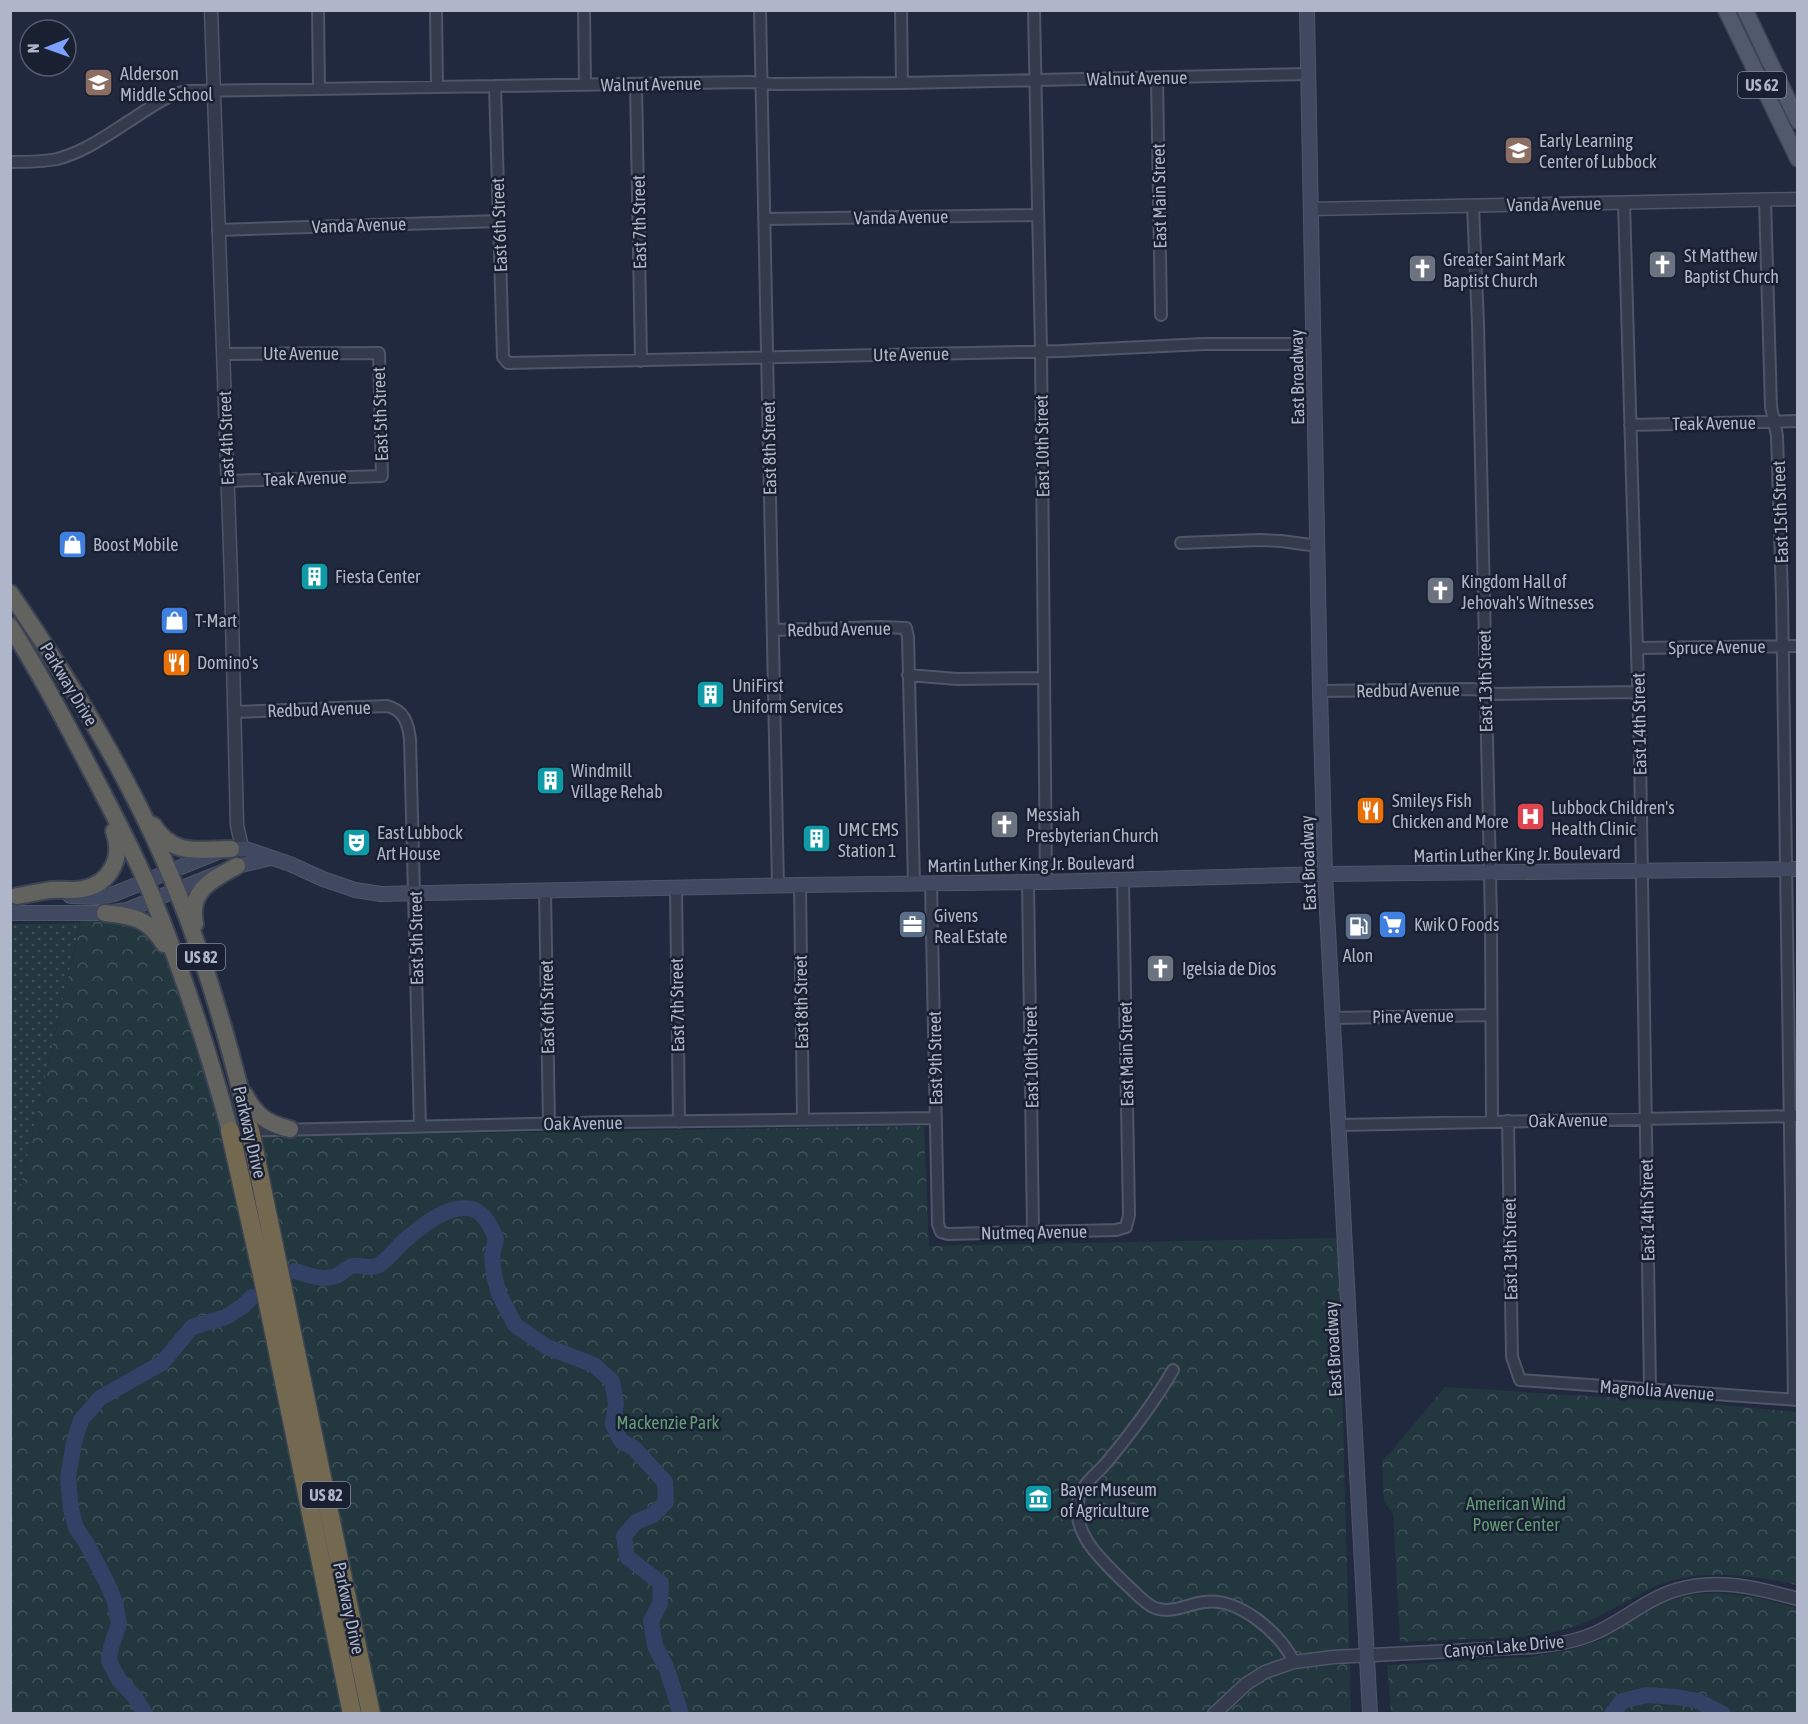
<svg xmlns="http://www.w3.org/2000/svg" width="1808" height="1724" viewBox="0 0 1808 1724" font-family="'Asap Condensed',sans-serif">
  <defs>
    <pattern id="grass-dots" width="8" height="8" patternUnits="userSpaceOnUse" patternTransform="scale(1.5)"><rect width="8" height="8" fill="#22373e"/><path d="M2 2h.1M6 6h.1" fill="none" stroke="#405259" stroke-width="1.8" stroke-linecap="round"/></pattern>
    <pattern id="park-crowns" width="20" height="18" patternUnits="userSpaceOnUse" patternTransform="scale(1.5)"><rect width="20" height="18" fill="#22373e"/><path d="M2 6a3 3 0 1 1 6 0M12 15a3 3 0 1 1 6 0" fill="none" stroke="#405259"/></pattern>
  </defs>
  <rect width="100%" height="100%" fill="#20293d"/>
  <path fill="url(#grass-dots)" d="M80,923L11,1228V924Z"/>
  <path fill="url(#park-crowns)" d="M81,920H115L152,932L169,966L224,1137L924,1126L929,1246L1338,1238L1351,1713L11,1714V1228Z
    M1445,1387L1699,1403L1797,1412V1585C1747,1575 1694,1566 1646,1591C1615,1607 1586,1627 1550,1633C1527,1638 1502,1638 1478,1639C1452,1639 1426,1641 1400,1642L1393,1514L1384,1502L1382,1461L1395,1447Z
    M1719,1593L1755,1597L1797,1608V1713H1391L1387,1665L1531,1657L1570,1650L1603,1639L1637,1618L1666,1601L1694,1594Z"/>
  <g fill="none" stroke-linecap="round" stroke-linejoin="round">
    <path stroke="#314266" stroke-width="16" d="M295,1271C308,1275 322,1281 336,1276C341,1274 346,1268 352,1266C361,1264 371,1270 379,1265C388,1259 395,1250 402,1243C419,1228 451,1200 475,1210C486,1215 492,1229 496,1239L492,1256L494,1275L499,1294L515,1325L547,1347L594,1365L612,1381L616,1403L613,1425L621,1441L634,1448L665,1482L666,1502L653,1515L636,1522L624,1536L627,1557L661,1583L660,1604L651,1621L655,1646L667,1669L681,1714
      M145,1714L134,1696L119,1680L109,1661L111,1647L119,1624L115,1602L107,1583L87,1544L76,1528L71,1509L68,1478L74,1442L81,1420L100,1398L162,1363L192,1327L226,1317L243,1306L252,1297
      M1612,1714L1622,1701L1647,1695L1676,1697L1698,1701L1723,1714"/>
    <defs>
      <path id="minor" d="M318,10L319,89
        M436,10L437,87
        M584,10L585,85
        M760,10L778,886
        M901,10L902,83
        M1034,10L1041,351L1046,882
        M1157,78L1161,315
        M636,84L641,361
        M495,86L503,357L508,363L1061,351L1204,344H1314
        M10,162C26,162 42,162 57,159C85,152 110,133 134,118C151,107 168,94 188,91L750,82L774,84L902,83L1309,74
        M1765,200L1771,407L1777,436L1782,596L1794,1400
        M1624,203L1640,754L1650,1389
        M1473,206L1478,324L1491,921L1492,1121
        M764,219L1038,215
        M218,230L499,221
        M223,354L379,353L382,476L227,481
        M1630,425L1798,421
        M1181,543L1260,540L1281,541L1318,546
        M773,630L880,627L906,628L908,637L914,884
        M1637,648L1798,646
        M908,675L957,679L1044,678
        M1320,691L1473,689L1495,694L1638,692
        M234,712L387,706C404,710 408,723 410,739L420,1127
        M1028,882L1033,1231
        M931,884L938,1224L941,1232L948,1234L1116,1230L1126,1227L1129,1215L1123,880
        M800,885L803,1120
        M676,888L679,1122
        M545,891L549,1124
        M1334,1018L1491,1015
        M1508,1121L1512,1357L1520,1380L1798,1400
        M1339,1125L1798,1116
        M230,1131L617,1122L936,1118
        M1173,1370C1154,1403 1131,1433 1107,1462C1098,1473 1083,1483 1079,1497C1069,1534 1105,1563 1127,1585C1135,1592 1145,1604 1155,1608C1172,1614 1188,1604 1204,1602C1239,1597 1280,1633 1294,1662"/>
      <path id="tertiary" d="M211,10L231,577L237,825L244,857
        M1311,209L1798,199
        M1214,1714L1246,1684L1265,1672L1294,1662L1333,1657L1533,1647C1554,1645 1575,1642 1595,1633C1623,1621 1646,1599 1676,1590C1716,1577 1758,1588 1798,1599"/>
      <path id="secondary" d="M1307,10L1320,691L1325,874L1370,1714
        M70,896L100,897L114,894L218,852L231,849H246L290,864L323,879L355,890L381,894L800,885L1046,882L1325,874L1798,869
        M10,913H105L127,910L237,866L271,858"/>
      <path id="primary" d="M1726,10L1798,159
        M1745,10L1798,121"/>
      <path id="trunk" d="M10,593C74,687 135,785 177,891C208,968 231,1049 250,1130
        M10,626C42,676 69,729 97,782C117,821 138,860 154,901C184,976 209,1053 230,1131
        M153,825C174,857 197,849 231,849
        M17,896C28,894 39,892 50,890C61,889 72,891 83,889C112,883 123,856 114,831
        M105,913C133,916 148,918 164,944
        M195,924C188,891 211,880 237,866
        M245,1095C256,1116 268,1124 290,1129"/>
      <path id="motorway" d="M250,1130L371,1714
        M230,1131L263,1279L352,1714"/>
    </defs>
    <use href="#minor" stroke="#4f5667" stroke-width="14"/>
    <use href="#tertiary" stroke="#4f5667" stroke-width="15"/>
    <use href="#secondary" stroke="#4f5667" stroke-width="16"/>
    <use href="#primary" stroke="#3d4456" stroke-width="18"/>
    <use href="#trunk" stroke="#3c4354" stroke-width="20"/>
    <use href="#motorway" stroke="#3c4354" stroke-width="21"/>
    <use href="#minor" stroke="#343b4d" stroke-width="10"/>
    <use href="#tertiary" stroke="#343b4d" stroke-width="12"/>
    <use href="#secondary" stroke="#414960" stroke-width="14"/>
    <use href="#primary" stroke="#515a6d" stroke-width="15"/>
    <use href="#trunk" stroke="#62625e" stroke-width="16"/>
    <use href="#motorway" stroke="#736950" stroke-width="18"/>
  </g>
  <defs>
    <symbol id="school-square" viewBox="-11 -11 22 22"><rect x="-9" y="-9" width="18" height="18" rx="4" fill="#8d6e63" stroke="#192031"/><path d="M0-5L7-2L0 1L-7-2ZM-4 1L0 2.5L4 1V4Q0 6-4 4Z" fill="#fff"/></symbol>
    <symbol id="church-square" viewBox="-11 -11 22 22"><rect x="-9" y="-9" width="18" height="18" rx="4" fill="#6b7280" stroke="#192031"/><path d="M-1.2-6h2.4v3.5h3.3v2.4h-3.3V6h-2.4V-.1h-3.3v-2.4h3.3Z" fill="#fff"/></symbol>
    <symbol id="shop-square" viewBox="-11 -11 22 22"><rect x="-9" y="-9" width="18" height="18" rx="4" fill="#3f7fe0" stroke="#192031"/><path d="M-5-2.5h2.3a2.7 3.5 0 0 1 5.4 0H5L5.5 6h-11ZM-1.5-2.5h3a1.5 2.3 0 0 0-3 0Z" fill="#fff"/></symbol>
    <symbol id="building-square" viewBox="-11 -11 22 22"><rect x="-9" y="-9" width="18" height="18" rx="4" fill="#0f9aa8" stroke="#192031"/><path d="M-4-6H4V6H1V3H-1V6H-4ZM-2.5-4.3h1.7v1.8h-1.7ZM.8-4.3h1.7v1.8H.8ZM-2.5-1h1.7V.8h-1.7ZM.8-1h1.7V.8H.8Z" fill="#fff"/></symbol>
    <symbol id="restaurant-square" viewBox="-11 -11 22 22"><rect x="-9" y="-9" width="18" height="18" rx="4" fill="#e8710a" stroke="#192031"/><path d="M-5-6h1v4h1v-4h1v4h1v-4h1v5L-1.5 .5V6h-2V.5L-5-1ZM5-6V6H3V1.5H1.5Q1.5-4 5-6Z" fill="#fff"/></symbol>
    <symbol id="hospital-square" viewBox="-11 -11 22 22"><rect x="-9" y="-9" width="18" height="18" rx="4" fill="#e0444e" stroke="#192031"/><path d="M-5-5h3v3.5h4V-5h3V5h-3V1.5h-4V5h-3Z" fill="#fff"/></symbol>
    <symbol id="theatre-square" viewBox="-11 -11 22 22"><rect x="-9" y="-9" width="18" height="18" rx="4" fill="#0f9aa8" stroke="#192031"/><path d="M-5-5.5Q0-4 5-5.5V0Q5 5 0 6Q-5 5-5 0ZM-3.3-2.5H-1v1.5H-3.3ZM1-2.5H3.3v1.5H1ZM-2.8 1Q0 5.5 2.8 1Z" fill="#fff"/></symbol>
    <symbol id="supermarket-square" viewBox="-11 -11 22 22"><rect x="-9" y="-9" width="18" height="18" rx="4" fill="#3f7fe0" stroke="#192031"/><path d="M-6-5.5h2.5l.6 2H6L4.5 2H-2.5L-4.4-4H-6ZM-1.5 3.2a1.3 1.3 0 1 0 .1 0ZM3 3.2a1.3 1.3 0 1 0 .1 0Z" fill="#fff"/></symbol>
    <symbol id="office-square" viewBox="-11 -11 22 22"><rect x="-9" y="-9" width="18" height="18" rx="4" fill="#5c6f8a" stroke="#192031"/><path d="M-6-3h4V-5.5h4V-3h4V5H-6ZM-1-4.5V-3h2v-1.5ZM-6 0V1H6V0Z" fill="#fff"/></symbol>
    <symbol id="fuel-square" viewBox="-11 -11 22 22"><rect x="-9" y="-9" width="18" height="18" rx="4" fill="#5c6f8a" stroke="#192031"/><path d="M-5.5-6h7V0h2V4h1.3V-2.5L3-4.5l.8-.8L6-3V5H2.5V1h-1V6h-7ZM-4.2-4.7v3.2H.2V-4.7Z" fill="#fff"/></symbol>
    <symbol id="museum-square" viewBox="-11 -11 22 22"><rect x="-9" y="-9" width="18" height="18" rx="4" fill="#0f9aa8" stroke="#192031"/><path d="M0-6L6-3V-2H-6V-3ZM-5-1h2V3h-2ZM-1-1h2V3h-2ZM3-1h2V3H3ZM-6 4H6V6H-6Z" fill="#fff"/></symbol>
  </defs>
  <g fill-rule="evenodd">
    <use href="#school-square" x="82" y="66" width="33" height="33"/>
    <use href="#school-square" x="1502" y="134" width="33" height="33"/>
    <use href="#church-square" x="1646" y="248" width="33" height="33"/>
    <use href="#church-square" x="1406" y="252" width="33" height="33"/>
    <use href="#shop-square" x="56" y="528" width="33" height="33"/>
    <use href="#building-square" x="298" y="560" width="33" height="33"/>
    <use href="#church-square" x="1424" y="574" width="33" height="33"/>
    <use href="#shop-square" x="158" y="604" width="33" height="33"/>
    <use href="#restaurant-square" x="160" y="646" width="33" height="33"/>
    <use href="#building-square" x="694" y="678" width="33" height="33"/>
    <use href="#building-square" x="534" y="764" width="33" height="33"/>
    <use href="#restaurant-square" x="1354" y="794" width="33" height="33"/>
    <use href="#hospital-square" x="1514" y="800" width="33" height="33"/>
    <use href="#church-square" x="988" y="808" width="33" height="33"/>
    <use href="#building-square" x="800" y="822" width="33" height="33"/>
    <use href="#theatre-square" x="340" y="826" width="33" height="33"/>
    <use href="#supermarket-square" x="1376" y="908" width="33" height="33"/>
    <use href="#office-square" x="896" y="908" width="33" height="33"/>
    <use href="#fuel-square" x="1342" y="910" width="33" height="33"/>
    <use href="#church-square" x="1144" y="952" width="33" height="33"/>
    <use href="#museum-square" x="1022" y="1482" width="33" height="33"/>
  </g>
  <g text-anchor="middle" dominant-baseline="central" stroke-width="5" stroke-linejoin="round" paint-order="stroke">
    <g fill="#192031" stroke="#82899b" stroke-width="1.5">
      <rect x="1738" y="72" width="48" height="26" rx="4.5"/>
      <rect x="177" y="944" width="48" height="26" rx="4.5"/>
      <rect x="302" y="1482" width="48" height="26" rx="4.5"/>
    </g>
    <g font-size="16" font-weight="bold" fill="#afb6c9">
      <text x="1762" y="85">US 62</text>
      <text x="201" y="957">US 82</text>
      <text x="326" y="1495">US 82</text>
    </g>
    <g font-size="18" fill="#afb6c9" stroke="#192031" text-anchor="start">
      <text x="120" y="73">Alderson<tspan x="120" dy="21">Middle School</tspan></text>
      <text x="1539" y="140">Early Learning<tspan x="1539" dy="21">Center of Lubbock</tspan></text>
      <text x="1684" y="255">St Matthew<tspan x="1684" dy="21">Baptist Church</tspan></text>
      <text x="1443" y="259">Greater Saint Mark<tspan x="1443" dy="21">Baptist Church</tspan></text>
      <text x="93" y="544">Boost Mobile</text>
      <text x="335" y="576">Fiesta Center</text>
      <text x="1461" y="581">Kingdom Hall of<tspan x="1461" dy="21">Jehovah's Witnesses</tspan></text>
      <text x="195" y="620">T-Mart</text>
      <text x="197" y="662">Domino's</text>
      <text x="732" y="685">UniFirst<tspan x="732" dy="21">Uniform Services</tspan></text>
      <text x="571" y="770">Windmill<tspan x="571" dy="21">Village Rehab</tspan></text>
      <text x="1392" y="800">Smileys Fish<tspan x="1392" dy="21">Chicken and More</tspan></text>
      <text x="1551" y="807">Lubbock Children's<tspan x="1551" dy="21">Health Clinic</tspan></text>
      <text x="1026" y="814">Messiah<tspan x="1026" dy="21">Presbyterian Church</tspan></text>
      <text x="838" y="829">UMC EMS<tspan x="838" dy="21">Station 1</tspan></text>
      <text x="377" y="832">East Lubbock<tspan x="377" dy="21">Art House</tspan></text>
      <text x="934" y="915">Givens<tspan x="934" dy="21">Real Estate</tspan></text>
      <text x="1414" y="924">Kwik O Foods</text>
      <text x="1358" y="955" text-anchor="middle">Alon</text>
      <text x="1182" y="968">Igelsia de Dios</text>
      <text x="1060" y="1489">Bayer Museum<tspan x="1060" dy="21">of Agriculture</tspan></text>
    </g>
    <g font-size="18" fill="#afb6c9" stroke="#192031">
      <text transform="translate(1137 78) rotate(-1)">Walnut Avenue</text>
      <text transform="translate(651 84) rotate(-1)">Walnut Avenue</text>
      <text transform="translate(1159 196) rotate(-91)">East Main Street</text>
      <text transform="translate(1554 204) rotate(-1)">Vanda Avenue</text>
      <text transform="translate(901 217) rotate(-1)">Vanda Avenue</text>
      <text transform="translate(639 222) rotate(-91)">East 7th Street</text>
      <text transform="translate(359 225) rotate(-2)">Vanda Avenue</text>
      <text transform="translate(499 225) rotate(-92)">East 6th Street</text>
      <text x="301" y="353">Ute Avenue</text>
      <text transform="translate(911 354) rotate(-1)">Ute Avenue</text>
      <text transform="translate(1297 377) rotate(-91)">East Broadway</text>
      <text transform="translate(380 414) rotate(-92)">East 5th Street</text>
      <text transform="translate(1714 423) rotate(-1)">Teak Avenue</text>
      <text transform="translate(226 438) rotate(-92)">East 4th Street</text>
      <text transform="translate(1042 446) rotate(-91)">East 10th Street</text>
      <text transform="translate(769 448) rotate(-91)">East 8th Street</text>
      <text transform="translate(305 478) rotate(-2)">Teak Avenue</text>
      <text transform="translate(1780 512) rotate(-92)">East 15th Street</text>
      <text transform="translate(839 629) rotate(-1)">Redbud Avenue</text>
      <text transform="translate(1717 647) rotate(-1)">Spruce Avenue</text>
      <text transform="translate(1485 681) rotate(-91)">East 13th Street</text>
      <text transform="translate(69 684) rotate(59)">Parkway Drive</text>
      <text transform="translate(1408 690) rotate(-1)">Redbud Avenue</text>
      <text transform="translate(319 709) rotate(-2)">Redbud Avenue</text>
      <text transform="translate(1639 724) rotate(-91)">East 14th Street</text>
      <text transform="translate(1517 854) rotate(-1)">Martin Luther King Jr. Boulevard</text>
      <text transform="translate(1308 863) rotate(-92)">East Broadway</text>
      <text transform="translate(1031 864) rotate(-1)">Martin Luther King Jr. Boulevard</text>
      <text transform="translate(416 938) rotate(-91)">East 5th Street</text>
      <text transform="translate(801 1002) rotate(-91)">East 8th Street</text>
      <text transform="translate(677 1005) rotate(-91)">East 7th Street</text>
      <text transform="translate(547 1007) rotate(-91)">East 6th Street</text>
      <text transform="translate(1413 1016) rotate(-1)">Pine Avenue</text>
      <text transform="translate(1126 1054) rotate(-91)">East Main Street</text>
      <text transform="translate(1031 1057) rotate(-91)">East 10th Street</text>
      <text transform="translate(935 1058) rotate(-91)">East 9th Street</text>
      <text transform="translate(1568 1120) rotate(-1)">Oak Avenue</text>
      <text transform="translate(583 1123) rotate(-1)">Oak Avenue</text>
      <text transform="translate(250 1132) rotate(77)">Parkway Drive</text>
      <text transform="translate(1647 1210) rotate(-91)">East 14th Street</text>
      <text transform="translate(1034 1232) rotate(-1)">Nutmeq Avenue</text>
      <text transform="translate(1510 1249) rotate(-91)">East 13th Street</text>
      <text transform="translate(1333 1349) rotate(-93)">East Broadway</text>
      <text transform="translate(1657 1390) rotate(4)">Magnolia Avenue</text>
      <text transform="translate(349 1608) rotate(78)">Parkway Drive</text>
      <text transform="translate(1504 1646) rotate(-5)">Canyon Lake Drive</text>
    </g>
    <g font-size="18" fill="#639c76" stroke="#192031">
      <text x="668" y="1422">Mackenzie Park</text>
      <text x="1516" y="1503">American Wind<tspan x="1516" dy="21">Power Center</tspan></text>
    </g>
  </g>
  <rect width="1808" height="1724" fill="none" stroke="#afb6c9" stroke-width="24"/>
  <g transform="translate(48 48) rotate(269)"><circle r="28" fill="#192031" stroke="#555c6e" stroke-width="1.5"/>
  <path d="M0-4.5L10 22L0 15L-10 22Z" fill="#7da1ff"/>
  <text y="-9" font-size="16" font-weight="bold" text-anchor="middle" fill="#afb6c9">N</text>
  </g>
</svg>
